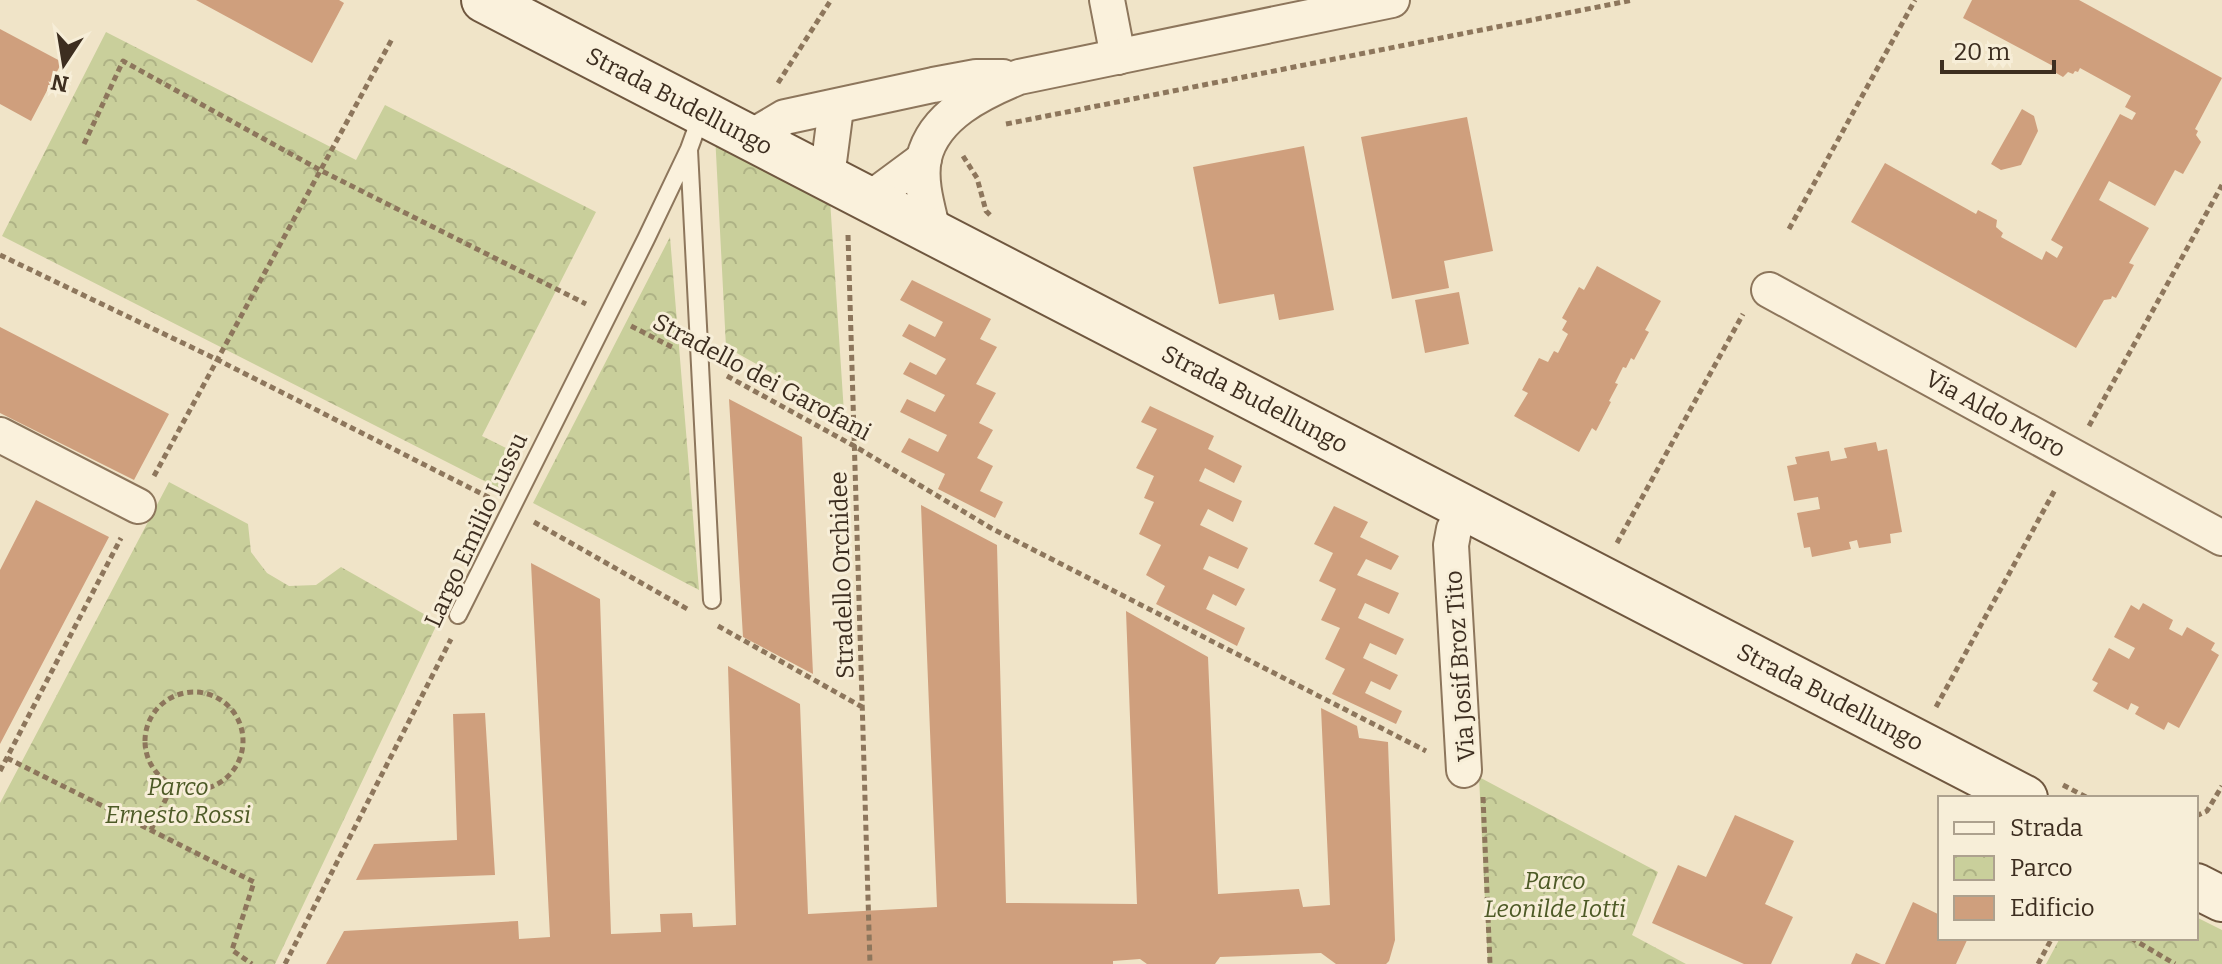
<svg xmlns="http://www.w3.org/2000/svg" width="2222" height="964" viewBox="0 0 2222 964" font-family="Bitter,serif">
  <defs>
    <pattern id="park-crowns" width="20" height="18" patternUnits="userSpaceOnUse" patternTransform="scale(2)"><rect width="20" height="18" fill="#c9cf9b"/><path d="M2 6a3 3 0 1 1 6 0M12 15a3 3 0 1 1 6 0" fill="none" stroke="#aeb285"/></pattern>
  </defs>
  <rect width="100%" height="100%" fill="#f0e4c8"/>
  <path fill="url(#park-crowns)" d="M106,32L356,160L385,105L596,212L482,436L520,455L502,490L2,236Z
    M715,134L829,184L844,413L726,347Z
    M670,237L699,590L533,503Z
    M169,482L248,524L251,552L267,573L289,586L316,585L341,567L438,622L275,964H0V803Z
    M1479,777L1658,872L1632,935L1686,964H1488Z
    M2196,917L2222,930V964H2046L2060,938H2196Z"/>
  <path fill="#cf9f7d" d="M196,0H339L344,3L312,63Z
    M1972,0H2079L2222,78L2195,129L2198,131L2196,135L2201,142L2183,174L2175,170L2155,206L2109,181L2099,200L2149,228L2129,263L2134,265L2116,298L2112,296L2111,299L2104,300L2076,348L1851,222L1885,163L1976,214L1978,210L1997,220L1996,227L2003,233L2001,237L2042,260L2046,251L2057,258L2063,247L2051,240L2120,114L2132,120L2136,113L2125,107L2131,96L2080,68L2078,72L2075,71L2073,74L2068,72L2063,77L2051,70L2053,66L1963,18Z
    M0,29L62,62L31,121L0,104Z
    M2022,109L2034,116L2038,131L2021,165L2001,170L1991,164Z
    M1467,117L1493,251L1444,261L1449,288L1392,299L1361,137Z
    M1304,146L1334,310L1279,320L1274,294L1219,304L1193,167Z
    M1597,266L1661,301L1645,330L1649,332L1634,360L1631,358L1626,368L1623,367L1615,383L1618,384L1609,401L1611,402L1596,431L1592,428L1579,452L1514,416L1528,393L1522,390L1539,358L1548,362L1554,351L1558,353L1568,334L1562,330L1567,321L1562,318L1579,287L1584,290Z
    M912,280L991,319L980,339L997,347L976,384L996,393L979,423L993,430L977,458L993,466L980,491L1003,502L995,518L938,489L945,474L901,452L909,438L938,452L947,435L900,412L907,399L935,412L945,395L903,374L910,362L936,375L946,359L902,336L909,324L935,337L943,322L900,300Z
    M1459,292L1469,344L1425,353L1415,300Z
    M0,327L169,414L134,480L0,413Z
    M729,399L802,437L813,674L743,637Z
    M1150,406L1214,436L1208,449L1242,466L1234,483L1205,468L1199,481L1242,501L1233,522L1208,509L1200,525L1248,548L1238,569L1209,556L1203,569L1245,589L1236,606L1213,594L1206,609L1245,628L1237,646L1156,604L1165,586L1146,575L1161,545L1139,534L1154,502L1144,498L1154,476L1136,468L1157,429L1141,422Z
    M1876,442L1878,451L1887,449L1902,532L1890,534L1891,543L1859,548L1857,540L1849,542L1851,549L1812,557L1810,547L1804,548L1797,513L1820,509L1818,497L1794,501L1787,466L1797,464L1795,457L1829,451L1831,461L1847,458L1844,448Z
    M36,500L109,537L0,744V570Z
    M921,505L997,545L1006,903L1137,904L1126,611L1208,657L1218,894L1299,889L1303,907L1330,905L1321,708L1357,726L1359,738L1388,742L1395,940L1389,961L1386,964H1336L1321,953L1220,957L1215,964H1147L1140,959L1113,961V964H326L344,931L518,921L519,939L550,937L531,563L600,599L611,934L661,932L660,914L692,913L693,927L736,925L728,666L800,704L808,914L937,907Z
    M1334,506L1368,522L1360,537L1399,556L1391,570L1366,559L1357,575L1399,593L1389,614L1365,603L1358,618L1404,639L1396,655L1370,643L1363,658L1398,675L1390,690L1371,681L1365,693L1402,711L1396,724L1332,694L1345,669L1325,659L1340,628L1321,620L1336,589L1319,581L1333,553L1314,544Z
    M2143,603L2173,620L2169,629L2182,636L2187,627L2215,643L2211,650L2219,655L2179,728L2168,722L2164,730L2135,714L2139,707L2131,703L2128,710L2093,691L2098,683L2092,680L2109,648L2129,659L2135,648L2114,637L2131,605L2139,610Z
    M485,713L495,875L356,880L374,844L457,840L453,714Z
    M1735,815L1794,841L1765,904L1793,917L1771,964H1744L1652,923L1678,865L1706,877Z
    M1913,902L1940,915V938H1968L1956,964H1885Z
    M1856,953L1881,964H1851Z"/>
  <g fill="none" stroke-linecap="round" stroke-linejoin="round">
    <defs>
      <path id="lane" d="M689,150L712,600
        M458,615L646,239L689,149L702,113"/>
      <g id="street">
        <path d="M1107,0L1118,57"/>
        <path d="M751,137L785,117L933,85L976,77H1003"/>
        <path d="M827,177L836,108"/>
        <path d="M870,199L924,159"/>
        <path d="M933,231C928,209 919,182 924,158C934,115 982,92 1019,77L1392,0"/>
        <path id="s1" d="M1769,290L2222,538"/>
        <path d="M0,435L138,506"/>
        <path d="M1464,770L1451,545L1454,529L1466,508"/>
      </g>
      <g id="secondary">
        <path id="s2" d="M484,0L2025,798"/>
        <path d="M2196,886L2222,899"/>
      </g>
    </defs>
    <use href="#lane" stroke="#8d765c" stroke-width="20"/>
    <use href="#street" stroke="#8d765c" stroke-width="38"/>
    <use href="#secondary" stroke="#6f573f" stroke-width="48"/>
    <path stroke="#8d765c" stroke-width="5" stroke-dasharray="6 4" stroke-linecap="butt" d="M778,83L831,0
      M1006,124L1633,0
      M84,144L123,61L320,170L586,304
      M963,156L977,178L986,211L990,215
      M1789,229L1915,0
      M848,235L870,964
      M0,255L216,359L490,498
      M631,326L672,347
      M727,376L856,447L991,528L1426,751
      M2089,426L2222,185
      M154,476L392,39
      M534,522L689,610
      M1617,543L1743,314
      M718,626L864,708
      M145 741a49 49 0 1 1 98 0a49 49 0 1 1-98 0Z
      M1936,707L2056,488
      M7,758L254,882L232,950L252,964
      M0,771L121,538
      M2063,785L2088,798
      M1483,797L1490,964
      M2196,816L2207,811L2222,786
      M151,830L172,786
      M2131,938L2175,964
      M285,964L451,639
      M2038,964L2052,938"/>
    <use href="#lane" stroke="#faf1dc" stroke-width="16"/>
    <use href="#street" stroke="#faf1dc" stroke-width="34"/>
    <use href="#secondary" stroke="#faf1dc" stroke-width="44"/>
  </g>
  <g text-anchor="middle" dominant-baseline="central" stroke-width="6" stroke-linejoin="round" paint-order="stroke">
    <g font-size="24" fill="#3d2e20" stroke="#f7eed8">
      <text stroke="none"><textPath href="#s2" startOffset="220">Strada Budellungo</textPath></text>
      <text transform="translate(762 377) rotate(28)">Stradello dei Garofani</text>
      <text stroke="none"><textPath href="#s2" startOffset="868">Strada Budellungo</textPath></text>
      <text stroke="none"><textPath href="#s1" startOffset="258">Via Aldo Moro</textPath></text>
      <text transform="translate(476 530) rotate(-65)">Largo Emilio Lussu</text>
      <text transform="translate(842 575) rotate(-92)">Stradello Orchidee</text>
      <text transform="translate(1460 666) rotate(-94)">Via Josif Broz Tito</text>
      <text stroke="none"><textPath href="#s2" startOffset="1516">Strada Budellungo</textPath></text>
    </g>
    <g font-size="24" font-style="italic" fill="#4d5a26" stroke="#f7eed8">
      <text x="178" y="787">Parco<tspan x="178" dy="28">Ernesto Rossi</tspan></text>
      <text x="1555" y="881">Parco<tspan x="1555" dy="28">Leonilde Iotti</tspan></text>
    </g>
  </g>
  <rect x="1938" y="796" width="260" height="144" fill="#f7eed8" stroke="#ada18e" stroke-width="2"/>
  <rect x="1954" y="822" width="40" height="12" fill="#faf1dc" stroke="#ada18e" stroke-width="2"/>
  <text x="2010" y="836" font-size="24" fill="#3d2e20">Strada</text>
  <rect x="1954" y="856" width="40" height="24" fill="url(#park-crowns)" stroke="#ada18e" stroke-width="2"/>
  <text x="2010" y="876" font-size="24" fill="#3d2e20">Parco</text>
  <rect x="1954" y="896" width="40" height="24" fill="#cf9f7d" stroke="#ada18e" stroke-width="2"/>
  <text x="2010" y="916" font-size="24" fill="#3d2e20">Edificio</text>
  <g transform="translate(64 64) rotate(192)" stroke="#f7eed8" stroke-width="6" paint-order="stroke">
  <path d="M0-6L14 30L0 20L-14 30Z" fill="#3d2e20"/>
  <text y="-12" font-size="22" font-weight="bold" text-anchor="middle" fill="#3d2e20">N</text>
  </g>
  <path d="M1942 60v12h112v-12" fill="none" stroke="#3d2e20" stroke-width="4"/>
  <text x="1954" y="60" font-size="24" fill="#3d2e20" stroke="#f7eed8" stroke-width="6" paint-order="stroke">20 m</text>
</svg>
